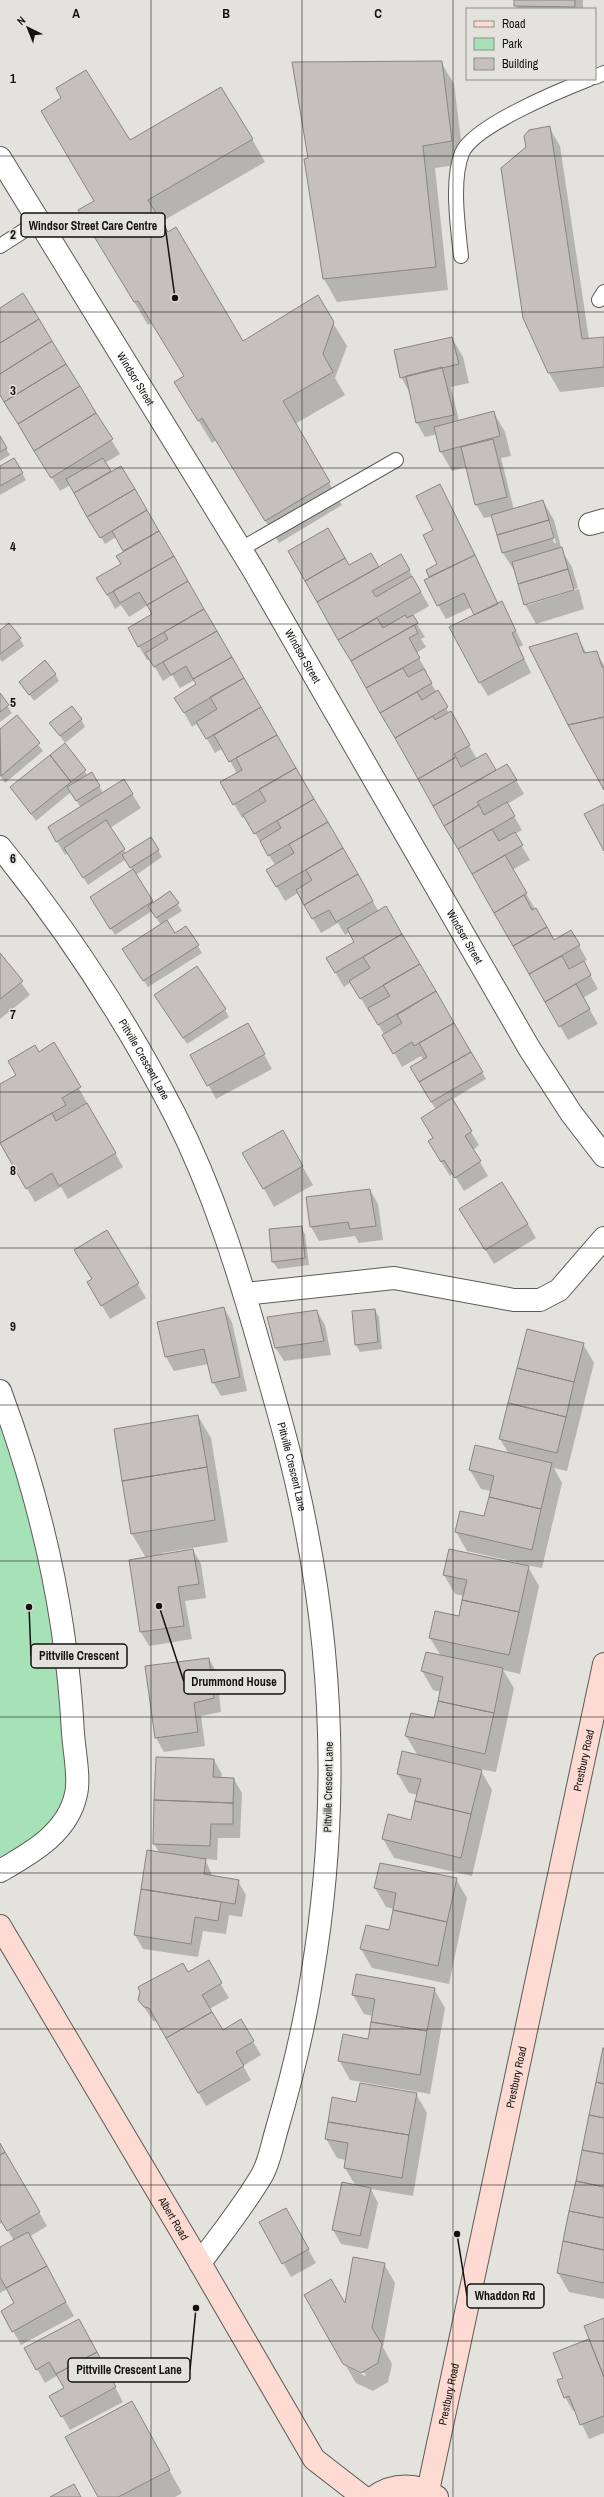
<svg xmlns="http://www.w3.org/2000/svg" width="604" height="2497" viewBox="0 0 604 2497" font-family="'Archivo Narrow',sans-serif">
  <rect width="100%" height="100%" fill="#e3e2dc"/>
  <path fill="#a6e1b8" d="M0,1391L64,1639L68,1814L0,1871Z"/>
  <path fill="#0003" fill-rule="evenodd" d="M515,0H583V9H517Z
    M441,62L454,84L464,164L435,168L448,290L337,302L324,279L305,160L309,159Z
    M549,127L560,146L589,339L604,338V387L560,392L549,373Z
    M252,139L265,162L161,222L243,342L333,323L347,346L335,378L345,395L295,424L342,505L279,543L216,440L212,443L189,405L185,377L152,323L148,325L93,233L95,201L129,141Z
    M22,295L120,454L105,463L111,473L121,467L379,912L386,908L486,1079L451,1100L479,1145L473,1150L488,1176L464,1191L453,1173L450,1176L437,1155L434,1138L436,1110L420,1083L423,1060L421,1056L402,1067L371,1011L369,1012L351,982L344,987L327,959L356,942L350,932L345,935L338,923L321,933L298,893L285,901L267,870L275,865L245,817L242,818L222,782L237,774L223,748L215,753L198,723L192,727L176,698L198,685L195,680L180,688L172,675L163,681L150,659L147,660L129,629L153,614L148,605L129,617L121,605L115,609L98,578L122,564L125,552L116,537L105,544L70,485L60,491L0,395V309Z
    M452,338L463,357L469,383L451,387L459,421L494,413L505,432L511,456L501,458L514,510L543,501L554,520L562,551L572,567L578,588L528,603V605L579,589L584,609L536,624L525,604L515,572L503,553L493,516L484,518L476,504L467,467L452,471L441,452L437,434L425,437L417,423L411,395L401,377ZM548,521H550L556,543H554Z
    M0,438L10,455L0,461Z
    M14,459L26,480L0,495V467Z
    M440,485L498,604L501,603L509,617L523,645L519,647L531,673L488,696L480,683L476,615L472,607L446,619L438,605L427,570L439,565L435,530Z
    M289,551L348,566L379,568L401,556L429,606L412,616L425,637L421,639L426,647L416,653L427,672L425,673L477,759L485,754L495,771L507,765L524,794L507,804L522,830L515,834L530,860L512,870L554,941L571,931L587,960L583,962L598,989L583,998L598,1024L568,1040Z
    M0,631L20,639L24,646L2,662L0,659Z
    M576,634L587,654L596,652L604,665V787Z
    M55,674L59,681L34,701L20,682Z
    M0,695L12,713L0,722Z
    M16,716L43,751L5,783L0,776V730Z
    M81,719L85,727L65,743L51,723Z
    M64,745L88,776L92,773L103,793L124,781L141,808L110,828L126,853L158,850L162,857L136,875L154,903L170,892L182,911L166,921L174,935L198,946L202,953L148,987L127,956L161,925L152,911L115,935L95,904L133,871L126,859L88,885L68,853L65,855L49,828L81,808L71,792L36,821L11,787Z
    M0,954L30,995L0,1019Z
    M159,1002L225,1010L229,1017L187,1044Z
    M255,1038L272,1069L216,1099L192,1055Z
    M54,1044L123,1167L68,1199L61,1187L35,1202L0,1143V1085L17,1075L39,1053Z
    M283,1132L313,1185L274,1207L244,1153Z
    M370,1190L378,1204L383,1240L359,1243L355,1236L319,1241L311,1227Z
    M469,1223L528,1224L536,1238L494,1264Z
    M301,1227L305,1234L309,1265L278,1269L273,1262Z
    M107,1232L146,1298L110,1319L88,1282L93,1279Z
    M224,1308L232,1322L247,1391L221,1396L213,1382L208,1364L174,1371L166,1357L158,1323Z
    M375,1310L379,1317L382,1349L360,1352L356,1345Z
    M317,1311L325,1325L331,1355L284,1361L275,1347Z
    M583,1344L594,1363L567,1471L554,1468L562,1483L542,1568L527,1565L539,1586L520,1674L503,1670L514,1688L496,1772L480,1769L492,1790L472,1876L394,1858L383,1839L412,1821L418,1795L409,1793L398,1774L418,1756L406,1736L435,1719L441,1692L433,1690L422,1671L441,1656L430,1638L459,1617L464,1596L455,1594L444,1575L516,1564V1562L467,1551L456,1532L485,1517L491,1491L481,1489L470,1470L509,1454L500,1439Z
    M198,1416L211,1438L228,1542L162,1553L163,1555L193,1550L201,1564L206,1598L185,1601L192,1639L149,1646L141,1632L130,1561L146,1558L132,1534Z
    M209,1659L217,1673L221,1712L201,1716L205,1746L164,1752L156,1738Z
    M214,1760L222,1774L221,1778L234,1779L242,1793L240,1838H218L217,1860L205,1859L213,1877L238,1881L246,1895L242,1917L229,1915L226,1934L203,1931L198,1957L143,1949L135,1935L148,1851L159,1852L154,1844Z
    M456,1879L467,1898L449,1984L372,1968L361,1949L389,1931L394,1909L386,1907L375,1888Z
    M208,1962L229,1998L209,2009L222,2031L241,2021L261,2055L243,2066L251,2080L206,2106L158,2022L153,2021L139,1999Z
    M434,1989L445,2008L430,2094L350,2080L339,2060L369,2040L373,2016L364,2014L353,1995Z
    M604,2051V2299L569,2292L558,2273Z
    M416,2094L427,2113L413,2196L371,2189L378,2203L368,2249L341,2244L333,2230L355,2185L345,2168L346,2160L337,2158L326,2139L357,2103Z
    M0,2145L47,2226L29,2237L74,2316L21,2345L13,2331L15,2303L7,2289L0,2293V2248L14,2241L3,2222L0,2224Z
    M285,2209L316,2263L291,2277L283,2263Z
    M384,2264L395,2283L383,2347L392,2364L388,2382L373,2391L356,2383L346,2366L365,2376L366,2374L344,2363L345,2305Z
    M604,2319V2433L589,2439L575,2410L573,2411L565,2397L564,2378L555,2354L591,2340Z
    M87,2334L123,2402L70,2430L62,2416L65,2389L58,2375L45,2383L37,2369Z
    M144,2425L182,2493L175,2497H99Z"/>
  <path fill="#c5c0bd" stroke="#8a8582" d="M514,0H575V7L514,6Z
    M442,61L452,141L423,146L436,267L323,279L304,159L308,158L292,62Z
    M86,70L130,140L221,87L253,139L148,200L168,232L176,227L243,341L318,295L334,322L323,354L333,372L283,401L330,482L265,521L202,418L198,421L174,382L184,376L138,301L134,302L78,210L94,201L41,111L61,98L56,88Z
    M550,126L582,339L604,337V367L548,373L523,318L501,168L526,147L524,136L529,130Z
    M23,293L39,319L0,343V308Z
    M39,319L52,341L0,374V343Z
    M452,337L459,364L400,378L394,350Z
    M52,341L66,364L4,402L0,395V374Z
    M66,364L80,386L18,424L4,402Z
    M442,367L454,415L416,423L406,376Z
    M80,386L96,413L34,451L18,424Z
    M494,411L500,436L440,452L434,427Z
    M96,413L113,439L51,478L34,451Z
    M0,436L7,448L0,452Z
    M493,439L507,497L475,505L461,447Z
    M14,458L23,473L0,486V466Z
    M103,458L111,471L74,493L66,479Z
    M121,466L135,489L87,517L74,493Z
    M440,484L475,555L429,577L426,570L437,564L423,535L433,530L416,496Z
    M135,489L147,510L100,538L87,517Z
    M543,500L549,520L497,535L491,515Z
    M147,510L159,531L123,551L112,531Z
    M549,520L554,538L502,553L497,535Z
    M328,528L345,558L305,581L288,551Z
    M159,531L174,556L107,595L96,578L121,564L116,556Z
    M562,547L568,569L518,584L512,562Z
    M371,553L379,567L317,602L305,581L345,558L349,565Z
    M401,554L410,570L372,591L376,597L412,576L421,592L338,640L317,602Z
    M475,555L498,604L474,615L464,593L437,606L424,580Z
    M174,556L188,581L147,605L139,592L120,603L113,591Z
    M568,569L574,590L524,605L518,584Z
    M188,581L204,609L138,647L128,628L152,614L147,605Z
    M502,601L516,631L512,633L524,659L479,683L449,627Z
    M204,609L217,631L154,667L145,653L168,639L164,632Z
    M405,615L407,618L413,615L418,623L351,661L338,640L377,618L383,628Z
    M9,623L21,638L0,654V630Z
    M414,625L418,633L409,638L420,658L366,688L351,661Z
    M217,631L232,657L193,679L186,666L171,675L163,662Z
    M577,633L584,653L597,651L602,667H604V717L568,725L529,647Z
    M232,657L244,678L184,713L174,698L196,684L193,679Z
    M45,660L56,674L29,695L19,682Z
    M403,668L408,677L424,669L432,683L380,713L366,688Z
    M244,678L261,707L206,739L196,722L217,709L210,697Z
    M438,690L448,707L395,738L380,713L417,692L422,700Z
    M0,693L9,705L0,712Z
    M72,706L82,719L60,736L49,723Z
    M261,707L277,735L229,762L214,735Z
    M451,711L470,745L454,754L456,757L418,779L395,738L433,716L435,720Z
    M17,715L40,743L1,776L0,729Z
    M604,717V790L568,725Z
    M277,735L296,768L233,805L220,782L242,770L236,758Z
    M65,743L86,770L71,782L50,755Z
    M486,753L496,770L433,806L418,779L456,757L461,767Z
    M50,755L71,782L31,814L10,787Z
    M507,764L517,780L477,802L479,805L444,826L433,806Z
    M296,768L314,799L254,834L243,815L266,801L259,789Z
    M92,772L100,786L76,801L67,787Z
    M124,779L133,794L56,842L48,827Z
    M314,799L328,822L268,856L260,841L281,828L277,821Z
    M507,802L515,816L458,849L444,826L479,805L484,815Z
    M604,804V851L584,814Z
    M106,820L125,849L83,878L64,848Z
    M328,822L343,848L276,887L266,870L294,853L289,844Z
    M492,829L499,841L515,832L523,845L472,874L458,849Z
    M151,837L159,850L130,868L122,855Z
    M343,848L358,874L304,905L296,890L312,880L306,870Z
    M505,855L527,893L494,913L472,874Z
    M133,869L153,901L110,929L90,897Z
    M358,874L373,901L336,922L329,910L312,919L304,905Z
    M170,891L179,903L156,918L148,906Z
    M524,895L532,910L536,908L547,927L513,946L494,913Z
    M386,906L402,934L335,973L326,958L354,942L347,929Z
    M167,920L175,933L186,926L199,945L143,981L122,949Z
    M547,927L554,940L571,930L580,945L529,974L513,946Z
    M402,934L420,964L360,999L349,981L370,968L363,957Z
    M0,953L23,981L0,999Z
    M562,956L569,969L584,961L591,975L545,1002L529,974Z
    M420,964L436,991L378,1025L368,1008L390,996L383,985Z
    M197,966L226,1009L183,1038L154,995Z
    M576,984L590,1009L559,1027L545,1002Z
    M436,991L454,1023L414,1046L412,1042L393,1054L382,1035L402,1023L397,1015Z
    M248,1023L265,1054L207,1086L190,1055Z
    M454,1023L471,1052L419,1082L410,1067L427,1057L419,1043Z
    M54,1042L81,1087L62,1098L66,1105L0,1143V1084L16,1075L8,1061L35,1045L39,1052Z
    M471,1052L483,1072L431,1102L419,1082Z
    M452,1098L472,1131L465,1136L481,1161L455,1178L444,1160L441,1162L428,1141L433,1138L421,1118Z
    M87,1103L116,1153L59,1186L52,1173L26,1189L0,1143L52,1113L56,1121Z
    M283,1130L303,1166L263,1189L242,1153Z
    M502,1182L528,1224L485,1250L459,1209Z
    M370,1189L376,1226L350,1229L348,1222L310,1227L306,1197Z
    M302,1226L305,1258L272,1262L269,1229Z
    M107,1230L139,1283L101,1306L87,1282L92,1279L74,1250Z
    M224,1307L240,1377L212,1383L204,1349L165,1357L157,1322Z
    M375,1309L378,1342L355,1345L352,1311Z
    M317,1310L324,1341L275,1348L267,1317Z
    M527,1329L584,1343L574,1382L517,1368Z
    M517,1368L574,1382L566,1417L508,1403Z
    M508,1403L566,1417L557,1453L499,1439Z
    M198,1415L207,1467L122,1481L114,1429Z
    M475,1445L552,1463L541,1509L489,1497L494,1476L469,1470Z
    M207,1467L215,1520L131,1534L122,1481Z
    M489,1497L541,1509L532,1550L455,1532L460,1511L484,1516Z
    M193,1549L199,1584L178,1587L184,1626L140,1632L129,1560Z
    M449,1549L529,1566L519,1612L462,1600L467,1580L443,1575Z
    M462,1600L519,1612L509,1655L429,1638L435,1611L459,1616Z
    M426,1652L503,1668L494,1713L438,1701L443,1677L421,1671Z
    M209,1658L214,1698L194,1703L198,1732L155,1738L145,1666Z
    M438,1701L494,1713L485,1754L405,1736L411,1713L434,1718Z
    M402,1751L482,1770L471,1814L415,1801L421,1779L397,1774Z
    M156,1757L214,1759L213,1777L234,1778L233,1803L154,1800Z
    M154,1800L233,1803V1824H211L210,1846L153,1844Z
    M415,1801L471,1814L461,1858L382,1839L388,1814L411,1820Z
    M147,1850L206,1859L204,1874L239,1880L235,1904L141,1889Z
    M380,1863L457,1878L447,1922L393,1910L396,1893L374,1888Z
    M141,1889L221,1902L218,1921L195,1917L191,1944L134,1935Z
    M393,1910L447,1922L438,1966L360,1949L366,1925L389,1930Z
    M209,1960L222,1983L202,1995L212,2012L166,2038L149,2008L144,2007L138,2000L140,1992L138,1987L183,1963L188,1972Z
    M356,1974L435,1988L427,2031L371,2022L375,1999L352,1995Z
    M212,2012L223,2030L241,2019L254,2041L236,2052L244,2066L198,2093L166,2038Z
    M371,2022L427,2031L420,2075L338,2061L343,2034L368,2039Z
    M603,2048H604V2084L596,2082Z
    M596,2082L604,2084V2118L589,2115Z
    M360,2083L417,2093L409,2135L328,2122L332,2097L356,2102Z
    M589,2115L604,2118V2154L582,2150Z
    M328,2122L409,2135L402,2178L344,2168L348,2143L325,2139Z
    M0,2143L5,2152L0,2155Z
    M582,2150L604,2154V2187L576,2181Z
    M5,2152L40,2212L7,2231L0,2219V2155Z
    M576,2181L604,2187V2218L569,2211Z
    M342,2182L371,2188L360,2236L332,2230Z
    M286,2208L309,2249L282,2264L259,2222Z
    M569,2211L604,2218V2250L563,2241Z
    M28,2232L47,2266L6,2288L0,2277V2247Z
    M563,2241L604,2250V2283L557,2273Z
    M353,2257L385,2263L372,2328L382,2344L378,2363L361,2373L343,2364L304,2295L331,2279L345,2303Z
    M47,2266L66,2302L12,2332L1,2311L14,2303L6,2288Z
    M604,2318V2377L584,2326Z
    M79,2319L97,2352L56,2374L49,2362L36,2370L24,2348Z
    M589,2339L604,2377V2416L580,2425L569,2396L564,2398L557,2380L563,2378L553,2353Z
    M97,2352L116,2387L61,2417L49,2396L64,2388L56,2374Z
    M132,2401L170,2470L118,2497H98L65,2437Z
    M74,2484L81,2497H50Z"/>
  <g fill="none" stroke-linecap="round" stroke-linejoin="round">
    <defs>
      <path id="lane" d="M595,77L604,73
        M0,246L39,221
        M461,256C458,228 451,180 462,153C473,126 561,90 589,79
        M599,300L604,292
        M241,549L396,460"/>
      <g id="street">
        <path id="s1" d="M0,158L254,571L529,1048L571,1113L604,1156"/>
        <path d="M590,524L604,520"/>
        <path id="s2" d="M0,847C67,930 126,1020 175,1115C213,1190 238,1270 261,1351C278,1410 295,1469 306,1528C335,1676 337,1828 312,1976C304,2029 291,2081 276,2132C272,2146 269,2163 262,2175C244,2206 221,2234 200,2263"/>
        <path d="M245,1294L394,1278L514,1300H540L559,1290L604,1238"/>
        <path d="M0,1391C41,1501 67,1616 73,1733C74,1750 80,1778 76,1794C68,1833 31,1853 0,1871"/>
      </g>
      <g id="secondary">
        <path id="s3" d="M0,1926L200,2263L314,2459L363,2497"/>
        <path id="s4" d="M428,2491L604,1664"/>
        <path d="M374,2497C393,2483 418,2483 437,2497"/>
      </g>
    </defs>
    <use href="#lane" stroke="#5c5b57" stroke-width="16"/>
    <use href="#street" stroke="#5c5b57" stroke-width="24"/>
    <use href="#secondary" stroke="#5c5b57" stroke-width="24"/>
    <use href="#lane" stroke="#fff" stroke-width="14"/>
    <use href="#street" stroke="#fff" stroke-width="22"/>
    <use href="#secondary" stroke="#fddbd2" stroke-width="22"/>
  </g>
  <path fill="none" stroke="#131210" stroke-width="1" stroke-opacity="0.55" d="M151,0V2497M302,0V2497M453,0V2497M0,156H604M0,312H604M0,468H604M0,624H604M0,780H604M0,936H604M0,1092H604M0,1248H604M0,1405H604M0,1561H604M0,1717H604M0,1873H604M0,2029H604M0,2185H604M0,2341H604"/>
  <g text-anchor="middle" dominant-baseline="central" stroke-width="3" stroke-linejoin="round" paint-order="stroke">
    <g font-size="11" fill="#131210" stroke="#e3e2dc">
      <text stroke="none"><textPath href="#s1" startOffset="259">Windsor Street</textPath></text>
      <text stroke="none"><textPath href="#s1" startOffset="583">Windsor Street</textPath></text>
      <text stroke="none"><textPath href="#s1" startOffset="907">Windsor Street</textPath></text>
      <text stroke="none"><textPath href="#s2" startOffset="257">Pittville Crescent Lane</textPath></text>
      <text stroke="none"><textPath href="#s2" startOffset="692">Pittville Crescent Lane</textPath></text>
      <text stroke="none"><textPath href="#s4" startOffset="747">Prestbury Road</textPath></text>
      <text transform="translate(328 1787) rotate(-89)">Pittville Crescent Lane</text>
      <text stroke="none"><textPath href="#s4" startOffset="423">Prestbury Road</textPath></text>
      <text stroke="none"><textPath href="#s3" startOffset="340">Albert Road</textPath></text>
      <text stroke="none"><textPath href="#s4" startOffset="99">Prestbury Road</textPath></text>
    </g>
  </g>
  <g font-size="13" text-anchor="middle" font-weight="bold" fill="#131210" stroke="#e3e2dc" stroke-width="3" stroke-linejoin="round" paint-order="stroke">
    <text x="76" y="18">A</text>
    <text x="226" y="18">B</text>
    <text x="378" y="18">C</text>
    <text x="13" y="83">1</text>
    <text x="13" y="239">2</text>
    <text x="13" y="395">3</text>
    <text x="13" y="551">4</text>
    <text x="13" y="707">5</text>
    <text x="13" y="863">6</text>
    <text x="13" y="1019">7</text>
    <text x="13" y="1175">8</text>
    <text x="13" y="1331">9</text>
  </g>
  <path fill="none" stroke="#131210" stroke-width="1.5" d="M175 298L165 225M29 1607L31 1656M159 1606L184 1682M457 2234L467 2296M196 2308L190 2370"/>
  <g fill="#131210" stroke="#e3e2dc" stroke-width="1.5">
    <circle cx="175" cy="298" r="4"/>
    <circle cx="29" cy="1607" r="4"/>
    <circle cx="159" cy="1606" r="4"/>
    <circle cx="457" cy="2234" r="4"/>
    <circle cx="196" cy="2308" r="4"/>
  </g>
  <g fill="#e3e2dc" stroke="#131210" stroke-width="1.5">
    <rect x="21" y="213" width="144" height="24" rx="4"/>
    <rect x="31" y="1644" width="96" height="24" rx="4"/>
    <rect x="184" y="1670" width="101" height="24" rx="4"/>
    <rect x="467" y="2284" width="77" height="24" rx="4"/>
    <rect x="68" y="2358" width="122" height="24" rx="4"/>
  </g>
  <g font-size="12" text-anchor="middle" font-weight="bold" fill="#131210">
    <text x="93" y="230">Windsor Street Care Centre</text>
    <text x="79" y="1660">Pittville Crescent</text>
    <text x="234" y="1686">Drummond House</text>
    <text x="505" y="2300">Whaddon Rd</text>
    <text x="129" y="2374">Pittville Crescent Lane</text>
  </g>
  <rect x="466" y="8" width="130" height="72" fill="#e3e2dc" stroke="#908f8a"/>
  <rect x="474" y="21" width="20" height="6" fill="#fddbd2" stroke="#908f8a"/>
  <text x="502" y="28" font-size="12" fill="#131210">Road</text>
  <rect x="474" y="38" width="20" height="12" fill="#a6e1b8" stroke="#908f8a"/>
  <text x="502" y="48" font-size="12" fill="#131210">Park</text>
  <rect x="474" y="58" width="20" height="12" fill="#c5c0bd" stroke="#908f8a"/>
  <text x="502" y="68" font-size="12" fill="#131210">Building</text>
  <g transform="translate(28 28) rotate(317)" stroke="#e3e2dc" stroke-width="3" paint-order="stroke">
  <path d="M0-3L7 15L0 10L-7 15Z" fill="#131210"/>
  <text y="-6" font-size="11" font-weight="bold" text-anchor="middle" fill="#131210">N</text>
  </g>
</svg>
